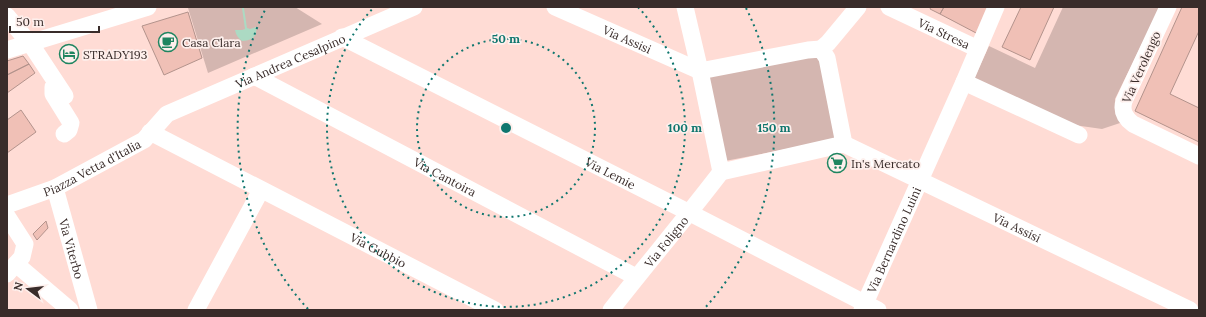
<svg xmlns="http://www.w3.org/2000/svg" width="1206" height="317" viewBox="0 0 1206 317" font-family="Lora,serif">
  <rect width="100%" height="100%" fill="#ffdcd5"/>
  <path fill="#d4b6b0" d="M190,7H295L322,24L208,73L188,8Z
    M1063,7H1160L1115,99L1120,123L1102,129L1074,125L974,79L989,46L1035,68Z
    M823,49L839,139L725,161L708,77Z"/>
  <path fill="#acdac3" d="M240,7H245L244,8L247,28L250,29L256,27C258,37 251,41 242,41C238,38 236,35 235,30H242L245,29L242,8Z"/>
  <path fill="#f0c0b6" stroke="#b3938c" d="M931,7H944L940,14L930,9Z
    M944,7H988L978,34L940,14Z
    M1021,7H1054L1030,60L1002,47Z
    M1182,7H1199V31L1170,94L1199,108V142L1135,111Z
    M188,12L202,58L164,75L142,26Z
    M23,56L29,64L7,75V61Z
    M29,64L35,73L7,93V75Z
    M21,110L36,132L7,153V120Z
    M46,221L48,228L37,240L33,234Z"/>
  <g fill="none" stroke-linecap="round" stroke-linejoin="round">
    <g stroke="#fff" stroke-width="17">
      <path id="s1" d="M555,7L700,71"/>
      <path d="M685,7L700,71L721,172L844,144L827,58L821,49L808,50L700,71"/>
      <path id="s2" d="M889,7L978,49"/>
      <path d="M1168,7L1124,101C1121,111 1125,118 1133,124L1199,156"/>
      <path d="M7,16L34,49L65,96"/>
      <path id="s3" d="M342,37L690,213L878,310"/>
      <path d="M821,49L828,43L858,7"/>
      <path d="M7,50L148,7"/>
      <path id="s4" d="M254,76L636,277"/>
      <path d="M964,82L1079,135"/>
      <path d="M53,87V94L71,123L69,130L64,134"/>
      <path id="s5" d="M150,132L495,310"/>
      <path id="s6" d="M844,144L1190,310"/>
      <path id="s7" d="M55,188L89,310"/>
      <path id="s8" d="M7,205L55,188L144,140L167,114L414,7"/>
      <path d="M7,216L25,244L22,257L7,274"/>
      <path d="M16,264L70,310"/>
      <path d="M196,310L261,190"/>
      <path id="s9" d="M611,310C647,264 685,219 721,172"/>
      <path id="s10" d="M862,310L964,82L996,7"/>
    </g>
  </g>
  <g fill="none" stroke="#0f766e" stroke-width="2" stroke-dasharray="2 4">
    <circle cx="506" cy="128" r="89"/>
    <path d="M638 7A179 179 0 1 1 374 7"/>
    <path d="M308 309A268 268 0 0 1 266 8M746 8A268 268 0 0 1 704 309"/>
  </g>
  <defs>
    <symbol id="cafe-ring" viewBox="-11 -11 22 22"><circle r="9.5" fill="#fdefec" stroke="#1f8560" stroke-width="1.5"/><path d="M-5.5-4.5H6V0H3Q3 3.5 0 3.5H-2.5Q-5.5 3.5-5.5 0ZM3-3.2v2h1.7v-2ZM-6 4.5H4V6H-6Z" fill="#1f8560"/></symbol>
    <symbol id="hotel-ring" viewBox="-11 -11 22 22"><circle r="9.5" fill="#fdefec" stroke="#1f8560" stroke-width="1.5"/><path d="M-6-4.5h1.5V1H6V5H4.5V3h-9V5H-6ZM-4 0a1.8 1.8 0 1 1 3.6 0ZM.5 0V-2.5h3Q6-2.5 6 0Z" fill="#1f8560"/></symbol>
    <symbol id="supermarket-ring" viewBox="-11 -11 22 22"><circle r="9.5" fill="#fdefec" stroke="#1f8560" stroke-width="1.5"/><path d="M-6-5.5h2.5l.6 2H6L4.5 2H-2.5L-4.4-4H-6ZM-1.5 3.2a1.3 1.3 0 1 0 .1 0ZM3 3.2a1.3 1.3 0 1 0 .1 0Z" fill="#1f8560"/></symbol>
  </defs>
  <g fill-rule="evenodd">
    <use href="#cafe-ring" x="157" y="31" width="22" height="22"/>
    <use href="#hotel-ring" x="58" y="43" width="22" height="22"/>
    <use href="#supermarket-ring" x="826" y="152" width="22" height="22"/>
  </g>
  <g text-anchor="middle" dominant-baseline="central" stroke-width="3.5" stroke-linejoin="round" paint-order="stroke">
    <g font-size="12" fill="#392c2a" stroke="#fdefec">
      <text stroke="none"><textPath href="#s2" startOffset="61">Via Stresa</textPath></text>
      <text stroke="none"><textPath href="#s1" startOffset="79">Via Assisi</textPath></text>
      <text stroke="none"><textPath href="#s8" startOffset="321">Via Andrea Cesalpino</textPath></text>
      <text transform="translate(1141 67) rotate(-66)">Via Verolengo</text>
      <text stroke="none"><textPath href="#s8" startOffset="93">Piazza Vetta d'Italia</textPath></text>
      <text stroke="none"><textPath href="#s3" startOffset="301">Via Lemie</textPath></text>
      <text stroke="none"><textPath href="#s4" startOffset="216">Via Cantoira</textPath></text>
      <text stroke="none"><textPath href="#s6" startOffset="192">Via Assisi</textPath></text>
      <text stroke="none"><textPath href="#s10" startOffset="77">Via Bernardino Luini</textPath></text>
      <text stroke="none"><textPath href="#s9" startOffset="88">Via Foligno</textPath></text>
      <text stroke="none"><textPath href="#s7" startOffset="63">Via Viterbo</textPath></text>
      <text stroke="none"><textPath href="#s5" startOffset="257">Via Gubbio</textPath></text>
    </g>
    <g font-size="12" fill="#392c2a" stroke="#fdefec" text-anchor="start">
      <text x="182" y="42">Casa Clara</text>
      <text x="83" y="54">STRADY193</text>
      <text x="851" y="163">In's Mercato</text>
    </g>
  </g>
  <circle cx="506" cy="128" r="6" fill="#0f766e" stroke="#fdefec" stroke-width="2"/>
  <g font-size="12" text-anchor="middle" font-weight="bold" fill="#0f766e" stroke="#fdefec" stroke-width="3.5" stroke-linejoin="round" paint-order="stroke">
    <text x="506" y="43">50 m</text>
    <text x="685" y="132">100 m</text>
    <text x="774" y="132">150 m</text>
  </g>
  <rect width="1206" height="317" fill="none" stroke="#392c2a" stroke-width="16"/>
  <g transform="translate(28 289) rotate(285)" stroke="#fdefec" stroke-width="3" paint-order="stroke">
  <path d="M0-3L7 15L0 10L-7 15Z" fill="#392c2a"/>
  <text y="-6" font-size="11" font-weight="bold" text-anchor="middle" fill="#392c2a">N</text>
  </g>
  <path d="M10 26v6h89v-6" fill="none" stroke="#392c2a" stroke-width="2"/>
  <text x="16" y="26" font-size="12" fill="#392c2a" stroke="#fdefec" stroke-width="3" paint-order="stroke">50 m</text>
</svg>
